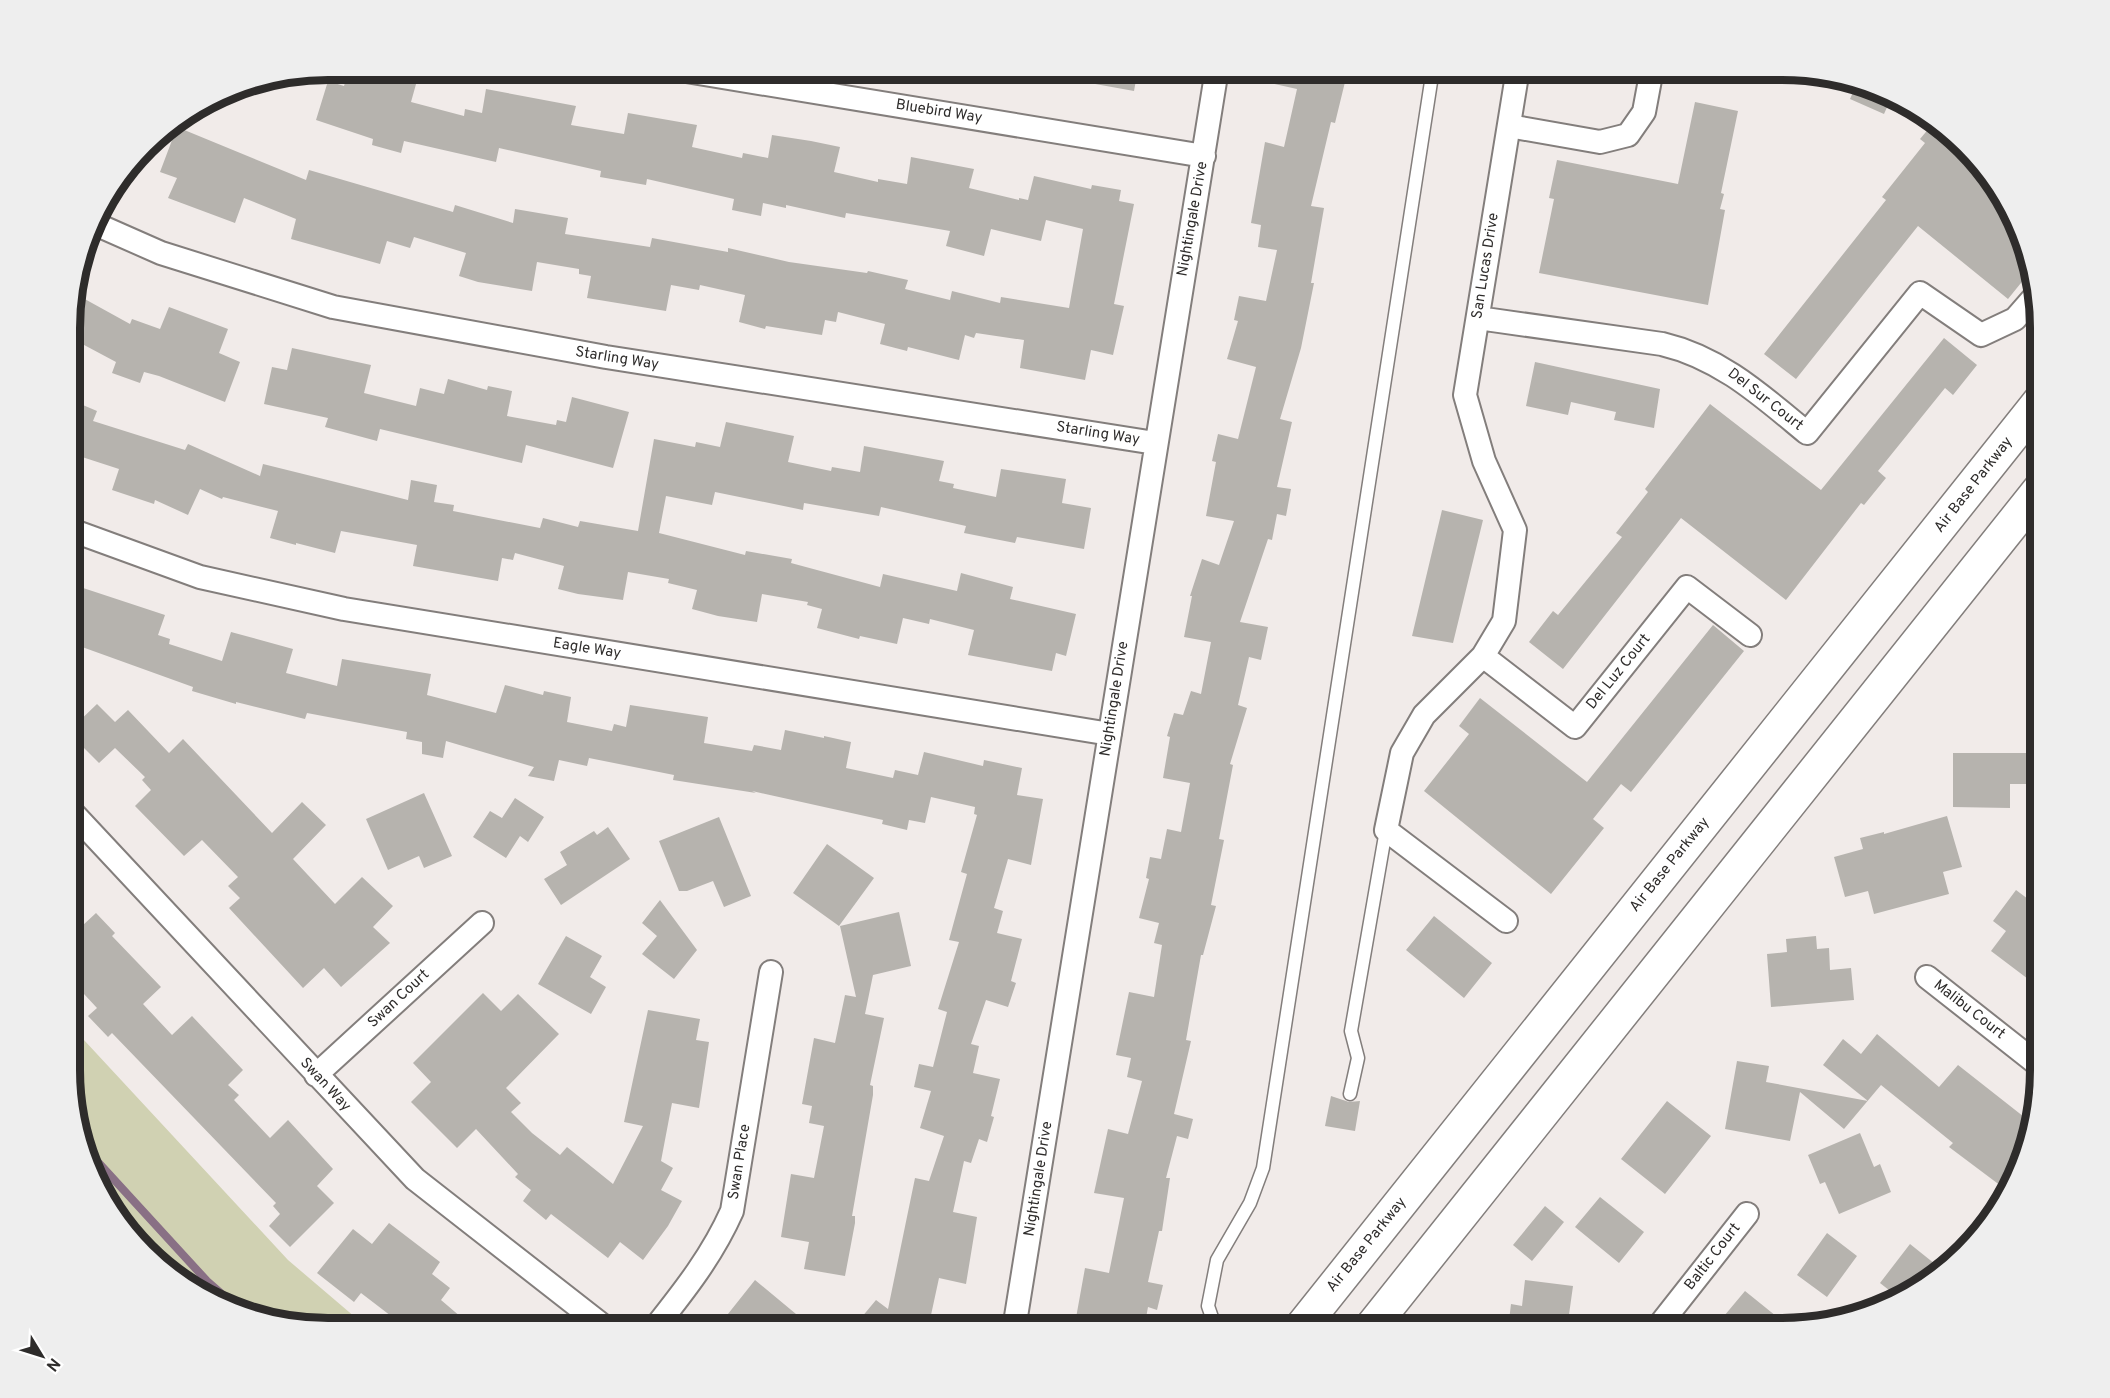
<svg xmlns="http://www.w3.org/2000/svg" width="2110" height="1398" viewBox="0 0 2110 1398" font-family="Overpass,sans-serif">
  <rect width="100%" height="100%" fill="#f1ebe9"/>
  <path fill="#d0d1b2" d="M71,1026L288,1260L369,1329H327L245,1315L184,1285L104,1200L71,1104Z"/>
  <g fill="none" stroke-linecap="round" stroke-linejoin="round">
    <path stroke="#897085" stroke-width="8" d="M86,1149L207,1281L247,1316"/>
  </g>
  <path fill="#b6b3ae" d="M349,69H388L418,77L411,102L464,116L465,109L482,113L486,89L576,106L571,125L624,134L628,113L697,125L692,147L742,158L743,153L768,158L772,135L811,141L840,147L834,172L878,182V179L907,184L911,157L974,169L969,188L1019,200V198L1028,200L1034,176L1091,189L1092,185L1121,190L1119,201L1134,204L1114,304L1124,306L1113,355L1091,350L1085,380L1020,368L1024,340L976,333L974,338L965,335L959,360L908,347L907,351L880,344L885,324L838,312L836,322L825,320L822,335L766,326L765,329L739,322L745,295L700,285L699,290L671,285L666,311L587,298L591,276L579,274V269L537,262L532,291L478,282L459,276L466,253L414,237L410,248L387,241L380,264L291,239L296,219L244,198L235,223L168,198L177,178L160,172L177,127L306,180L309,170L453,212L455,205L513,223L515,209L568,218L565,234L650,247L652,238L728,252V248L789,262L867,273L868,271L908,280L905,289L950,300L952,291L1000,303L1001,297L1069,308L1083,229L1046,220L1041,241L991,229L984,256L946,246L950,231L846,213L845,218L786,205V208L763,203L761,216L732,210L734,199L647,179L646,185L600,177L601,171L499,148L496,162L404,141L401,153L372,145L373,139L316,120L328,81L344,86Z
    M1074,69H1138L1134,91L1073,80Z
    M1248,69H1308L1307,73L1345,82L1335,123L1331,122L1311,206L1324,208L1311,283H1314L1301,348L1280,419L1292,422L1277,487L1291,489L1286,516L1277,514L1272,540L1268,539L1240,622L1268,627L1261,660L1249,657L1238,705L1247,708L1230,764L1233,765L1219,839L1224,840L1211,905L1216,906L1203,955H1201L1186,1040L1191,1041L1174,1114L1193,1119L1188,1139L1177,1136L1166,1178H1170L1162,1231H1159L1148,1282L1163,1285L1157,1310L1148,1307L1144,1329H1074L1085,1268L1109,1273L1124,1198L1094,1193L1108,1129L1128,1134L1142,1081L1127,1077L1131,1058L1116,1055L1129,992L1154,997L1162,945L1154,943L1159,923L1139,918L1149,879L1146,878L1150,857L1161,859L1167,829L1181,832L1190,783L1163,778L1170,737L1167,736L1174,713L1183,715L1191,691L1201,694L1211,642L1184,637L1192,596H1190L1202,559L1219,565L1234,521L1206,516L1216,462L1212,461L1218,434L1238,439L1256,367L1227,359L1238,321L1234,320L1239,296L1266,301L1277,250L1258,247L1261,225L1251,223L1265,142L1284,147L1297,89L1247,78Z
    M1858,81L1892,96L1884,114L1850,99Z
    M1695,102L1738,111L1721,193L1724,194L1720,209L1725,210L1708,305L1539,273L1554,199L1549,198L1557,160L1678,184Z
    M1935,121L2007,198L2029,273L2008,299L1918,226L1796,379L1764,354L1886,200L1882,197L1925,143L1920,139Z
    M72,292L130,324L132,319L160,329L169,307L228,329L219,353L240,362L225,402L159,376L144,372L140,383L112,373L116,362L71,338Z
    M1944,338L1977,365L1953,395L1945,388L1878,471L1886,478L1864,505L1861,503L1786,600L1681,518L1563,669L1529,642L1553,611L1558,615L1622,537L1616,533L1648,492L1645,489L1710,404L1821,490Z
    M292,348L371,365L364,393L416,406L420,388L444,394L448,379L487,390L488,386L512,391L507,416L556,425L557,420L566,422L572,397L629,412L613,468L526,445L522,463L380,429L377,441L325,427L328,418L264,404L272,367L287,370Z
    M1535,362L1660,389L1654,428L1614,420L1616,412L1571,402L1568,415L1526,406Z
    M71,400L97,411L93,421L185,450L188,444L260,476L263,464L408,500L411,480L437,485L434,502L454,505L453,511L540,528L543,518L578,527L580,521L638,531L654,439L695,447L696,442L720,447L726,422L794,436L788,462L831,471L832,467L860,472L864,446L944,461L939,481L954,484L953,488L996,497L1001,469L1066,479L1062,503L1091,508L1084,549L1017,537L1015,543L964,533L966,526L881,507L879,516L804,503L803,510L715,492L712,505L666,496L659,533L745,555L746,551L792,559L791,563L880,587L883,574L957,591L961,573L1013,587L1010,599L1076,614L1066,656L1056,653L1052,671L968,655L974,630L930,619L929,624L903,618L897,644L860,636L859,639L817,628L822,609L807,605L808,602L762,594L757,622L718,616L692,609L697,590L668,583L669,579L628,572L623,600L578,594L558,589L564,566L515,553L513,560L502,558L498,581L413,566L417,545L341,531L335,553L296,543V545L270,538L278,511L223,497L222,499L200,489L188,515L155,500L154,504L112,490L119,469L79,456L71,474Z
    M1442,510L1483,520L1453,643L1412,636Z
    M71,584L165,615L158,635L170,639L169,644L222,661L231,632L293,649L286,673L337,686L342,659L431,674L427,695L496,713L505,685L543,695L544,691L571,697L567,722L612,731L614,724L626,727L630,705L708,717L704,743L752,751L754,745L781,750L785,730L824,738V736L851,742L846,768L893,778L895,770L918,775L924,752L983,766L984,760L1022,768L1017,795L1043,799L1031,865L1008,859L994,908L1003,911L997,933L1022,939L1011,981L1016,983L1008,1007L986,1000L971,1044L979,1046L973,1073L1000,1079L991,1116L994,1117L987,1142L979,1139L971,1163L964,1161L953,1212L977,1217L966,1284L939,1278L928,1329H875L861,1318L876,1300L888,1309L915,1178L929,1181L944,1136L920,1128L931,1091L914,1087L919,1064L933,1067L947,1012L938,1009L959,942L949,940L967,874L961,872L977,815L974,814L975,807L931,797L925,823L909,820L907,830L882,824L883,820L752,791L756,793L673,780L674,775L589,758L587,766L559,760L554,781L528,776L534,767L446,741L443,758L422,754V742L406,739L407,732L307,713L305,719L236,702V704L192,691L193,687L71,643Z
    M1713,625L1744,651L1631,792L1621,784L1593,819L1604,828L1551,894L1424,791L1469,734L1459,726L1480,698L1587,782Z
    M97,704L115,722L128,710L169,753L183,739L272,833L302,802L326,825L293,859L335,904L362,877L393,906L373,927L390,943L341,987L324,968L303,988L229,908L240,898L228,886L238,877L202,840L184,856L135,806L151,790L142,780L145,777L115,748L99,763L71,735V729Z
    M1953,753H2033L2032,784H2010V808L1953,807Z
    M424,793L452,856L424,868L419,856L388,870L366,819Z
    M515,798L544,817L528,842L520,836L506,858L473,837L490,811L502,818Z
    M1947,816L1962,867L1943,872L1949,894L1874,914L1868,891L1845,897L1834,857L1863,849L1860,838L1884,832V834Z
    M719,817L751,896L724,907L713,881L687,891H679L659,841Z
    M608,827L630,859L561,905L544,879L567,865L560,852L594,831L597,835Z
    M827,844L874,878L839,926L793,893Z
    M2016,890L2040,908V988L1991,951L2006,931L1993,921Z
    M660,900L697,950L674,979L642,954L657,936L642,923Z
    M899,912L911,966L873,975L865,1014L884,1018L870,1085L873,1086V1095L852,1216H855V1223L845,1276L804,1269L809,1242L781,1237L791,1174L814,1178L824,1126L809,1123L812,1106L802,1104L814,1038L835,1043L845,995L856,997L840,926Z
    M96,913L115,933L112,936L161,987L143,1004L172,1035L192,1016L243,1070L228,1085L239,1095L234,1100L270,1138L288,1120L333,1169L317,1186L334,1203L290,1247L269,1226L280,1214L273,1206L276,1203L112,1033L108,1037L88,1016L97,1008L71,980V914L82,926Z
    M1434,916L1492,963L1464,998L1406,950Z
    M566,936L602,956L590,977L606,987L591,1014L538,984Z
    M1816,936L1817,949L1829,948L1830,970L1851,968L1854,1000L1771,1007L1767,954L1787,952L1786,939Z
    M483,993L501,1011L518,994L559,1034L506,1088L521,1103L511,1112L532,1133L560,1155L567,1147L613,1184L643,1126L624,1122L648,1010L700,1019L696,1040L709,1042L699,1108L672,1103L661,1161L673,1168L661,1190L682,1201L668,1226L643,1260L620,1242L608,1258L551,1214L546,1220L523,1201L531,1190L515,1177L518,1174L476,1129L457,1148L411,1102L431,1082L413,1063Z
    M1877,1034L1939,1087L1958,1065L2033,1124L2027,1153L2009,1192L1949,1147L1953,1143L1881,1085L1844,1129L1800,1092L1790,1141L1725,1129L1737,1061L1769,1066L1766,1082L1868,1101L1823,1065L1843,1039L1861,1054Z
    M1331,1096L1349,1102L1360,1101L1355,1131L1325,1126Z
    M1667,1101L1711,1136L1665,1194L1621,1159Z
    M1860,1133L1874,1167L1880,1164L1891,1192L1839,1214L1825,1182L1820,1184L1808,1155Z
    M1600,1197L1644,1232L1619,1263L1575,1227Z
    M1545,1206L1564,1222L1532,1261L1513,1245Z
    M389,1223L440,1262L432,1274L450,1288L441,1300L475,1329H408L361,1293L354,1302L317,1273L353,1229L372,1244Z
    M1827,1233L1857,1256L1827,1297L1797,1275Z
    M1910,1244L1940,1268L1912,1295L1899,1298L1880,1283Z
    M755,1280L796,1314L784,1329H716Z
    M1525,1280L1573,1286L1567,1329H1508L1511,1304L1522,1306Z
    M1745,1291L1791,1328H1714Z"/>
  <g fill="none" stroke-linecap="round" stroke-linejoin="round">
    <defs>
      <path id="service" d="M1350,1094L1358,1058L1351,1031L1386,830
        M1216,1329L1208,1306L1217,1260L1250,1203L1263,1168L1433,69"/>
      <path id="minor" d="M674,69L1204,156
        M1509,126L1600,142L1628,135L1644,112L1652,69
        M93,223L161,253L333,307L606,357L1155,443
        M1478,318L1662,344C1721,358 1762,396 1807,433L1920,293L1981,335L2015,319L2036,295
        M71,530L200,577L344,609L1110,734
        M1483,656L1575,727L1687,587L1750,635
        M71,811L415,1179L607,1329
        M1506,921L1386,830L1402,753L1424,715L1483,656L1504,621L1515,530L1484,461L1465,395L1518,69
        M1927,977L2040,1066
        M316,1075L482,923
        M654,1329C684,1291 712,1256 732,1211L771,972
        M1014,1329L1217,69
        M1660,1329L1658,1327L1747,1214"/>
      <path id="primary" d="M1300,1329L2040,401
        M1370,1329L2040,489"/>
    </defs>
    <use href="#service" stroke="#837e7c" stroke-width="15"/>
    <use href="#minor" stroke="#837e7c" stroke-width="26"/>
    <use href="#primary" stroke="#837e7c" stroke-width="36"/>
    <use href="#service" stroke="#fff" stroke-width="12"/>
    <use href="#minor" stroke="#fff" stroke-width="22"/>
    <use href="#primary" stroke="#fff" stroke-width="33"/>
  </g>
  <g text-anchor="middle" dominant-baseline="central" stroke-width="4.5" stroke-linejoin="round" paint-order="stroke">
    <g font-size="15" fill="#2e2c2b" stroke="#fff">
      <text transform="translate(939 112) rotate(9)">Bluebird Way</text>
      <text transform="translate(1193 219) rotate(-80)">Nightingale Drive</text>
      <text transform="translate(1486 266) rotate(-81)">San Lucas Drive</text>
      <text transform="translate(617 359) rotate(9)">Starling Way</text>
      <text transform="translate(1765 400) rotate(38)">Del Sur Court</text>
      <text transform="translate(1098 434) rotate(9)">Starling Way</text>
      <text transform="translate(1974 485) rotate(-52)">Air Base Parkway</text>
      <text transform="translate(587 649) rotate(9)">Eagle Way</text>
      <text transform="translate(1619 672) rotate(-51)">Del Luz Court</text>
      <text transform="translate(1115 699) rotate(-81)">Nightingale Drive</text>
      <text transform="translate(1670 865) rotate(-51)">Air Base Parkway</text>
      <text transform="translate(399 999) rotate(-43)">Swan Court</text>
      <text transform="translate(1969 1010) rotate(38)">Malibu Court</text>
      <text transform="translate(325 1085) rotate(47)">Swan Way</text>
      <text transform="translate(740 1162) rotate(-81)">Swan Place</text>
      <text transform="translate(1039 1179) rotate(-81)">Nightingale Drive</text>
      <text transform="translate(1367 1245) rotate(-51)">Air Base Parkway</text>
      <text transform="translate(1713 1257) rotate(-52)">Baltic Court</text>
    </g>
  </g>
  <path d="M0 0H2110V1398H0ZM328 80H1782A248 248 0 0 1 2030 328V1070A248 248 0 0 1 1782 1318H328A248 248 0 0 1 80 1070V328A248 248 0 0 1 328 80Z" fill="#eee" fill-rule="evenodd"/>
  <path fill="none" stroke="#2e2c2b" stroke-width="8" d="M328 80H1782A248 248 0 0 1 2030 328V1070A248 248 0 0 1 1782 1318H328A248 248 0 0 1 80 1070V328A248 248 0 0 1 328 80Z"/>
  <g transform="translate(42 1356) rotate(128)" stroke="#ffffff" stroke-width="4.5" paint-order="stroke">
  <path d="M0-4.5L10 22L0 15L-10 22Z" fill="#2e2c2b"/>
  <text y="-9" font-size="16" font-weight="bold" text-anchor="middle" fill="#2e2c2b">N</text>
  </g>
</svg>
